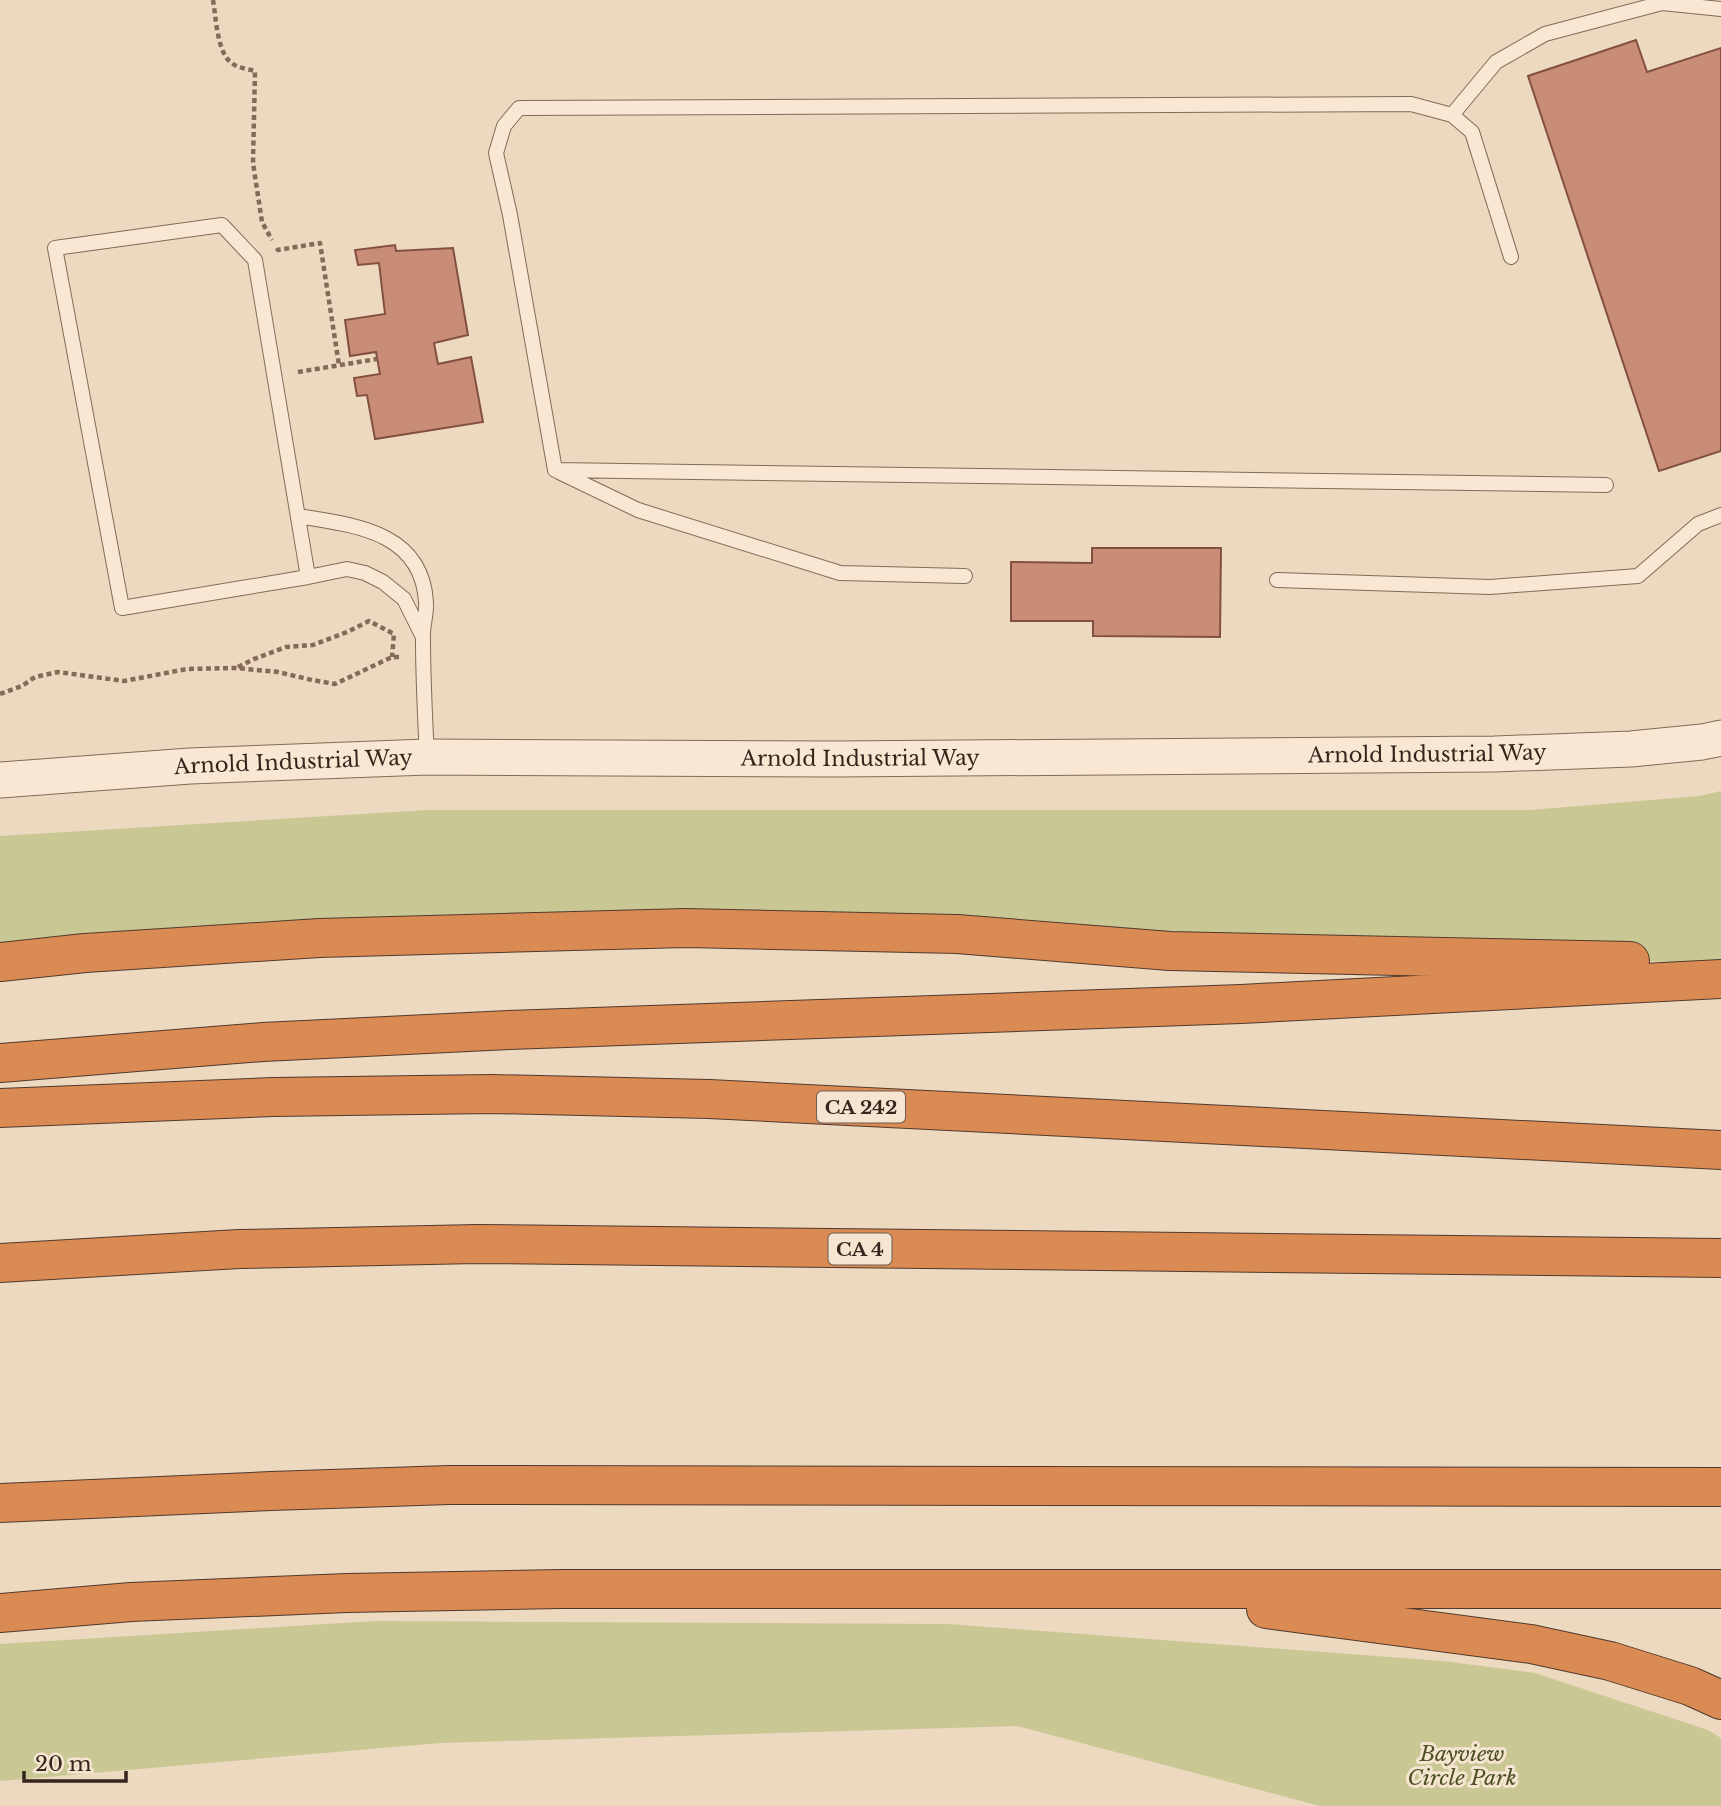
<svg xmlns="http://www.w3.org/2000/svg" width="1721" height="1806" viewBox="0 0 1721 1806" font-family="'Libre Baskerville',serif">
  <rect width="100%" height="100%" fill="#ecd9c0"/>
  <path fill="#c9c895" d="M1721,791V963L1170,951L957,934L0,962V836L427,810H1530L1699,796Z
    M375,1621L948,1624L1443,1661L1535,1673L1708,1730L1721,1738V1806H1320L1017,1726L441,1743L0,1781V1644Z"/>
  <path fill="#c98d77" stroke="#835040" stroke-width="2" d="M1636,40L1647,72L1721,48V451L1659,471L1528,76Z
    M395,245L396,251L453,248L468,335L434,343L438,364L471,357L483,422L375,439L367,395L357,396L354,378L380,374L376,352L350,356L345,320L385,314L379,263L358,265L355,250Z
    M1092,548H1221L1220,637L1093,636V621H1011V562L1092,563Z"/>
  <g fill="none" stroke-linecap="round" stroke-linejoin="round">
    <defs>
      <path id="service" d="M1452,115L1496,62L1545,34L1662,3L1721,9
        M222,225L255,260L308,577L122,608L55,248Z
        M555,470L510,215L496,153L504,126L519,108L1411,104L1452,115L1472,132L1511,257
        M555,470L1606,485
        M559,472L638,510L840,573L965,576
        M298,516C353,525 422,531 426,602C427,614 422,627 423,639C423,678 425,718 427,757
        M308,577L347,569L365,573L383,582L404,599L422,635
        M1277,580L1490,587L1638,576L1698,524L1721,515"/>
      <g id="tertiary">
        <path id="s1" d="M0,780L190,766L427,757L836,759L1495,754L1631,749L1702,742L1721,738"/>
      </g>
      <path id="motorway" d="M0,962L85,953L319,938L686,928L957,934L1170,951L1630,961
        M0,1063L263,1042L509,1030L1241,1004L1721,979
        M0,1108L273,1097L492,1094L709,1099L1721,1150
        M0,1263L239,1249L477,1244L1721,1258
        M0,1503L271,1491L449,1485L1721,1487
        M1266,1609L1531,1644L1610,1661L1690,1686L1721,1700
        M0,1613L131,1602L347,1593L560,1589H1721"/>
    </defs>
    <use href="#service" stroke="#856a59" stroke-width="16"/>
    <use href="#tertiary" stroke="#856a59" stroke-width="37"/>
    <use href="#motorway" stroke="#52392d" stroke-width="40"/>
    <path stroke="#856a59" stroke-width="4.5" stroke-dasharray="5 3.5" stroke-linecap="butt" d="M213,0C216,17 217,55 233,64C239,68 248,69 255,71L253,163L262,222L272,240
      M277,248L278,250L320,243L339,365
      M298,372L377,359
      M238,667L254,659L286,647L313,645L347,632L369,621L394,634L392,657
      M0,694L22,686L35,677L58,672L124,681L187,669L236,668L278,672L312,680L335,684L392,657H402"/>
    <use href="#service" stroke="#f7e7d3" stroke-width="14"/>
    <use href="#tertiary" stroke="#f7e7d3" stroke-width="35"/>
    <use href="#motorway" stroke="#da8b53" stroke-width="38"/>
  </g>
  <g text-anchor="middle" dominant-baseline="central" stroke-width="6" stroke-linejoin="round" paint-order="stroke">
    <g fill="#f4e4d0" stroke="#6e5e53" stroke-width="2">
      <rect x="817" y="1091.5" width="88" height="31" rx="5"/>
      <rect x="828.5" y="1233.5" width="63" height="31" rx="5"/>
    </g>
    <g font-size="19" font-weight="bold" fill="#35251d">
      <text x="861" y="1107">CA 242</text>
      <text x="860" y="1249">CA 4</text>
    </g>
    <g font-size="21" fill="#35251d" stroke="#f4e4d0">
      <text stroke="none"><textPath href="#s1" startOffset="1428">Arnold Industrial Way</textPath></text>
      <text stroke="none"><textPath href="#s1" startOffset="861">Arnold Industrial Way</textPath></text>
      <text stroke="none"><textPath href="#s1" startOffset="294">Arnold Industrial Way</textPath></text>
    </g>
    <g font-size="21" font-style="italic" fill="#4c5024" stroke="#f4e4d0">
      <text x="1462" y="1754">Bayview<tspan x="1462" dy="24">Circle Park</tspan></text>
    </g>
  </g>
  <path d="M24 1771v10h102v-10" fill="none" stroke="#35251d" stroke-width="3.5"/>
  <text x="35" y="1771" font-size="21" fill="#35251d" stroke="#f4e4d0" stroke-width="5" paint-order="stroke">20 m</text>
</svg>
